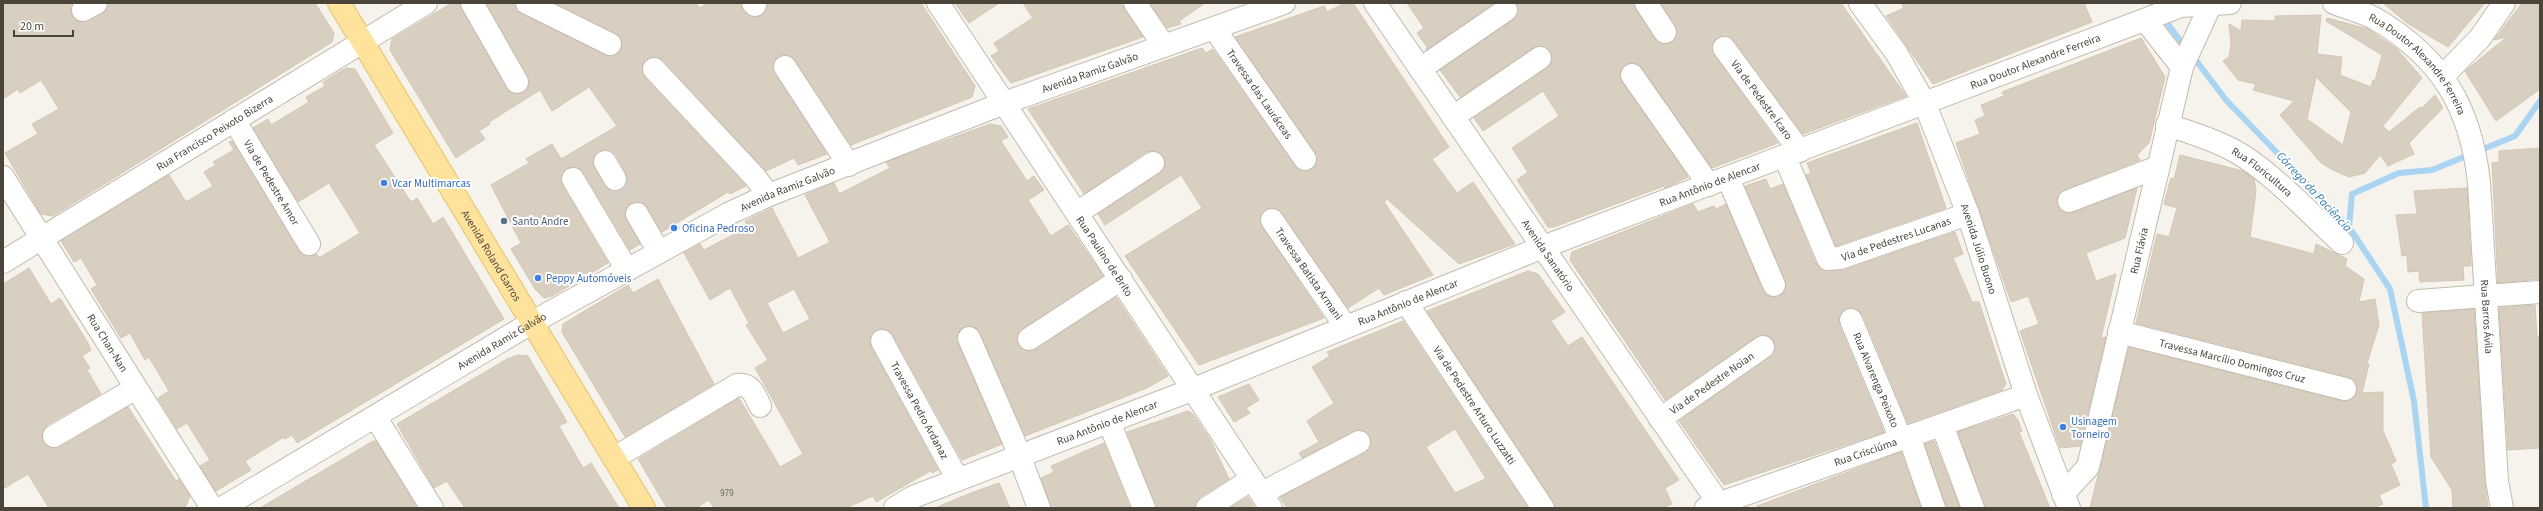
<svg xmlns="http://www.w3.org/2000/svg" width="2543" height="511" viewBox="0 0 2543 511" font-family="'Source Sans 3',sans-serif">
  <rect width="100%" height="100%" fill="#f6f3ec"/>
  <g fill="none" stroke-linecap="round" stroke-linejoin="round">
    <path stroke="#a9d4f2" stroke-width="6" d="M2152,3L2186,48
      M2192,55L2226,100L2349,227L2390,289L2414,401L2426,508
      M2349,227L2352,194L2399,173L2432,170L2515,136L2540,101"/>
  </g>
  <path fill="#d8cfc1" stroke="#d3c7b4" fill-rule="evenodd" d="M3,3H73L72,16L77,21L83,22L102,14L108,3H315L334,33L332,42L53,216L41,214L5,153L38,134L32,124L59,109L41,80L20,93L18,89L3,99Z
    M452,3H460L506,88L517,94L528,89V76L486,3H515L516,10L521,14L610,56L621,50L622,44L620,37L555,3H696L700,8L707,3H741L744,12L752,17L764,14L767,3H921L975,86L972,97L851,145L795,60L790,56H779L774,62L775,74L827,154L798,165L794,158L766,171L663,60L651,57L642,66L645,78L746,186L730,194L728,192L662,232L644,203H631L626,208L625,214L640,244L630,250L584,173L579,168H567L562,173V185L608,263L552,296L544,298L535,289L511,249L521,243L491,185L529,163L526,159L552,144L561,159L617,126L589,87L552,111L540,90L489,122L490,124L479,131L485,139L456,158L390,50L392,39ZM605,150L616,155L626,173V185L621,190H609L594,168V156Z
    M955,3H999L969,23Z
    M1023,3H1123L1125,10L1143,37L1011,83L991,56L999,51L994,43L1033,18Z
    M1150,3H1205L1179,21L1181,24L1167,28Z
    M1345,3H1353L1449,147L1432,159L1457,193L1473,182L1515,244L1459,264L1387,199L1384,202L1433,275L1384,295L1379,288L1348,308L1282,213L1277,209L1265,210L1261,215L1262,227L1324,318L1199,365L1125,256L1202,208L1181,175L1105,225L1098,214L1160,173L1165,163L1163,156L1153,151L1146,152L1084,194L1028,109L1202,48L1206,53L1213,49L1295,166L1306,171L1316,164L1315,152L1235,37L1324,6L1327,12Z
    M1407,3H1494L1426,50L1427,47L1417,33L1424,28Z
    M1516,3H1634L1636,10L1655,39L1665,44L1672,42L1677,31L1661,3H1841L1906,96L1803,134L1734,41L1722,36L1713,43L1714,55L1778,143L1712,168L1642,68L1637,64L1625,65L1621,70L1622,82L1688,177L1665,188L1664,186L1554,227H1548L1517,180L1528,172L1512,148L1559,116L1543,91L1483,131L1474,118L1547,68L1552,57L1550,51L1539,46L1533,48L1460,97L1440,70L1513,20L1517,15Z
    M1901,3H2084L2092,22L1933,84L1886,16L1904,8Z
    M2383,3H2485L2448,47L2407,23Z
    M2522,3H2540V89L2496,121L2465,71L2507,37L2494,40Z
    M2321,15L2317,54L2342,57L2340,75L2371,87L2373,80L2375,81L2382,55L2326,21L2327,18L2368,29L2397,49L2422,78L2383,126L2389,132L2420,107L2422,108L2435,95L2443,108L2409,143L2414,154L2388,166L2380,155L2365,173L2349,177L2333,170L2321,163L2280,115L2294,101L2253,90L2256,84L2238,80L2223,61L2229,57L2231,43L2229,24L2241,31L2242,20L2275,21V16ZM2316,77L2351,112L2343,145L2307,119Z
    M2141,38L2165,77L2149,143L2137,155L2140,160L2065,189L2057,199L2061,210L2073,213L2137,188L2125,238L2086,253L2096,281L2116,274L2101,338L2106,337L2080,446L2060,448L2020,331L2039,324L2028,296L2011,302L1956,143L1980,134L1975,120L1985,116L1981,105L2004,96L2002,92Z
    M346,68L355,69L393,133L374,145L411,202L417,198L433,224L443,217L504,319L297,443L292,435L285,439L284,437L245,461L251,470L216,491L200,466L210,460L187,423L177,429L158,398L169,391L149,357L145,360L130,333L121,338L91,289L97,285L81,258L74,262L61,241L169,175L186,202L213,186L204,172L216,165L213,162L234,150L229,142L232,141L298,250L309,256L317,254L319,258L360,233L329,183L298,202L253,128L268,119L271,125L309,102L306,97L325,86L323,82Z
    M1917,123L1946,208L1836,246L1806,175L1811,173L1807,163Z
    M990,124L1001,126L1008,137L1001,141L1027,181L1034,176L1044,190L1028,200L1051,236L1068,225L1103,276L1022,329L1017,339L1019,346L1029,351L1036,349L1116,297L1168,376L1147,388L1025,436L980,333L976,328L964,326L959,331L958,343L1002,444L962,460L893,335L888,330H876L871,335V347L938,470L932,473V470L876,502L873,496L846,508H714L709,500L696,508H667L638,459L739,398L780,467L803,454L755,368L768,360L746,325L749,323L730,288L710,300L684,253L700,244L704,250L748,227L745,221L772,208L798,258L830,242L805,195L834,183L839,194L890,168L886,162ZM794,289L810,319L783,333L767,303Z
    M2540,148V279L2498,283L2492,163L2499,162V151Z
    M2180,155L2243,171L2254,179L2256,191L2250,237L2314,254L2316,244L2347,259L2345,266L2364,279L2359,302L2375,299L2379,325L2367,363L2369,364L2362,393L2383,392V431L2396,461L2391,464L2400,485L2379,495L2383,504L2373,508H2090L2129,347L2342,401H2349L2357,392V385L2348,377L2136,323L2157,234L2169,237L2177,208L2164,204L2171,178L2174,179Z
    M1766,179L1770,189L1783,184L1816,264L1822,270H1844L1955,232L1963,254L1953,258L1972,302H1979L2006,384L2002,390L1908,423L1863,315L1858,310L1847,308L1841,313L1839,325L1884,432L1724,485L1679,421L1770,357L1774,352L1773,340L1768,336L1756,337L1665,400L1570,260L1572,252L1693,204L1698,212L1714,206L1716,209L1726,204L1763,290L1767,295L1779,297L1784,292L1785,280L1745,186Z
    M2467,188L2471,266H2463L2464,280L2420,282L2419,271L2408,272L2407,255L2402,256L2396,215L2417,214L2414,191Z
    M29,268L51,304L60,298L88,343L91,350L82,356L90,368L87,370L101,394L47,425L42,436L43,443L54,448L60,447L128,407L176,481L179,479L190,496L185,508H49L28,474L3,489V284Z
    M1528,271L1538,274L1565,312L1551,321L1568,346L1582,337L1679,480L1665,488L1672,504L1661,508H1555L1553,501L1427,311Z
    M658,279L714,384L625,437L562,332L563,324L628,285L633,293Z
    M2535,305L2537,337H2540V448L2508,450L2499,308Z
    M2474,309L2485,482L2488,508H2453L2452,490L2431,457L2422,313Z
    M1403,321L1528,508H1287L1280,497L1365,453L1371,443L1370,436L1359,430L1302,458L1299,453L1319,442L1307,421L1334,403L1312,367L1330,356L1327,352ZM1455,429L1485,477V479L1455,493L1426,447Z
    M518,355L528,356L567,422L559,426L583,468L591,463L619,508H465L447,481L434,488L397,424L507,359Z
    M1249,384L1259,400L1246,408L1250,413L1234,422L1218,397Z
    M1188,411L1193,414L1211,441L1229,479L1200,497L1195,508H1156L1127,432Z
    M2013,414L2018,420L2022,431L2019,432L2050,508H1985L1958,432Z
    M373,441H376L417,508H260Z
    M1934,441L1960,508H1946L1925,444Z
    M1104,443L1130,508H1051L1041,478L1054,472L1051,466Z
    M1901,452L1921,508H1757V506Z
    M999,483L1010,508H935L971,493Z
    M1248,497L1255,508H1230Z"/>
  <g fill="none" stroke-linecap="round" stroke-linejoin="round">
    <path stroke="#d4d0c8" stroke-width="22" stroke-dasharray="22 11" stroke-linecap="butt" d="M615,179L637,214"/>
    <defs>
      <g id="minor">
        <path d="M472,3L517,82"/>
        <path d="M527,3L610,44"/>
        <path d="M753,3L755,5"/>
        <path id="s1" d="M938,3L1271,508"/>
        <path d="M1135,3L1164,46"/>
        <path id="s2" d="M1375,3L1722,508"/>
        <path d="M1646,3L1665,32"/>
        <path id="s3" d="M1860,3L1897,54L1925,104L1968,214L2026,395L2069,508"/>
        <path id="s4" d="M2334,3C2347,8 2362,12 2374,18C2441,57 2471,107 2479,183L2497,481L2502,508"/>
        <path d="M83,10L96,3"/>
        <path d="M2146,21L2182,67"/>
        <path id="s5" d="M1214,28L1305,159"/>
        <path id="s6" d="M1724,48L1800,151"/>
        <path d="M785,67L849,165"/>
        <path d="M654,69L754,176L769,195"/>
        <path d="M1420,69L1506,10"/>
        <path d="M1632,75L1709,185"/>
        <path d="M2443,76L2480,38L2504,3"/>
        <path d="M1453,117L1540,58"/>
        <path id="s7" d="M234,120L309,244"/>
        <path id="s8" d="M2167,125C2190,132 2212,139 2233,150C2270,170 2310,214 2342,243"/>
        <path id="s9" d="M1785,157L1828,259L1840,258L1968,214"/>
        <path d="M605,162L615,179"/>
        <path id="s10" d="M3,177L212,508"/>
        <path d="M1728,178L1774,285"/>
        <path d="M573,179L627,270"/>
        <path d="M2069,201L2158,167"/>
        <path d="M1077,213L1153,163"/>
        <path d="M637,214L659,252"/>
        <path id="s11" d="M1272,220L1346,327"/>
        <path id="s12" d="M3,262L426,3"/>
        <path d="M2418,301L2540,292"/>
        <path id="s13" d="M1406,302L1543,508"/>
        <path id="s14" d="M1851,320L1901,439"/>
        <path id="s15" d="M2119,332L2345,389"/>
        <path d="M969,338L1013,439L1039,508"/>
        <path d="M1029,339L1121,279"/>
        <path id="s16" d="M882,341L958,480"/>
        <path d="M376,418L432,508"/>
        <path id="s17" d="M1660,419L1763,347"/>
        <path d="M1109,422L1144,508"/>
        <path d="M1942,425L1973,508"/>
        <path d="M54,436L136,388"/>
        <path d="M1909,436L1934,508"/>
        <path d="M614,458L737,385C751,383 755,395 760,406"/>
        <path d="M1262,493L1359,442"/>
        <path id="s18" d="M2063,494L2088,467L2182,67L2211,4"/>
        <path id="s19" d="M222,508L531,323L730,213L769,195L1004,103L1284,3"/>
        <path id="s20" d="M895,508L913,497L1194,389L1543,247L2181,6L2230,3"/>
        <path d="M1207,508L1252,479"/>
        <path id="s21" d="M1706,508L2026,395"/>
      </g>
      <g id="major">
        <path id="s22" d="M339,3L644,508"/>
      </g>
    </defs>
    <use href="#minor" stroke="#c2bbae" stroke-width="24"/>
    <use href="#major" stroke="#e6c16a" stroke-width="24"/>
    <use href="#minor" stroke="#fff" stroke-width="22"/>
    <use href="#major" stroke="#ffe39c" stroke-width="22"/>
  </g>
  <g fill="#3f7fe0" stroke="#fff" stroke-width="1.5">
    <circle cx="384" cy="183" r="4"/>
    <circle cx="674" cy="228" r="4"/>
    <circle cx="538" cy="278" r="4"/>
    <circle cx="2063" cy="427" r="4"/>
  </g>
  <circle fill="#5c6f8a" stroke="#fff" stroke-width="1.5" cx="504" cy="221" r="4"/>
  <g text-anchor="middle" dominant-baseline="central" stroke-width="4" stroke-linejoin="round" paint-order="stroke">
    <g font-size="9" fill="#6e675b">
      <text x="727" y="493">979</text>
    </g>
    <g font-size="11" fill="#4b4439" stroke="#fff">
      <text stroke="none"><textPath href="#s20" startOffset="1225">Rua Doutor Alexandre Ferreira</textPath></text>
      <text stroke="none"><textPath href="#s4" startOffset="107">Rua Doutor Alexandre Ferreira</textPath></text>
      <text stroke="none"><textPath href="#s19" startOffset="974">Avenida Ramiz Galvão</textPath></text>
      <text stroke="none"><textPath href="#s5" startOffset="80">Travessa das Lauráceas</textPath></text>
      <text stroke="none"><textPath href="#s6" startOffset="64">Via de Pedestre Ícaro</textPath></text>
      <text stroke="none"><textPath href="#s12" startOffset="248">Rua Francisco Peixoto Bizerra</textPath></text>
      <text stroke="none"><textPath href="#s8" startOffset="107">Rua Floricultura</textPath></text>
      <text stroke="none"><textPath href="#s7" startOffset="73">Via de Pedestre Amor</textPath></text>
      <text stroke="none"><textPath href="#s20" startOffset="877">Rua Antônio de Alencar</textPath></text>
      <text stroke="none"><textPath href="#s19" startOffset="650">Avenida Ramiz Galvão</textPath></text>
      <text stroke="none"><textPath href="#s9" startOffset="182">Via de Pedestres Lucanas</textPath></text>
      <text stroke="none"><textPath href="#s3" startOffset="275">Avenida Júlio Buono</textPath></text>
      <text stroke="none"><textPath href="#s18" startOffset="259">Rua Flávia</textPath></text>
      <text stroke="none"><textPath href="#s1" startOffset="303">Rua Paulino de Brito</textPath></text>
      <text stroke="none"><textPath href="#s22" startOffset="295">Avenida Roland Garros</textPath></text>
      <text stroke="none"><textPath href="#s2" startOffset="306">Avenida Sanatório</textPath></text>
      <text stroke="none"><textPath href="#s11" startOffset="65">Travessa Batista Armani</textPath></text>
      <text stroke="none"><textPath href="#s20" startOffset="553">Rua Antônio de Alencar</textPath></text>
      <text stroke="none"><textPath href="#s4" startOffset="381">Rua Barros Ávila</textPath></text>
      <text stroke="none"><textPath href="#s19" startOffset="326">Avenida Ramiz Galvão</textPath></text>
      <text stroke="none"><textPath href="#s10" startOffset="196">Rua Chan-Nan</textPath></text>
      <text stroke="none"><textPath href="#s15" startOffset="117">Travessa Marcílio Domingos Cruz</textPath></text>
      <text stroke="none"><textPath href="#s14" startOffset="65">Rua Alvarenga Peixoto</textPath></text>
      <text stroke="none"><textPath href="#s17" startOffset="63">Via de Pedestre Noian</textPath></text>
      <text stroke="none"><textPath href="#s13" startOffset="124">Via de Pedestre Arturo Luzzatti</textPath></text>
      <text stroke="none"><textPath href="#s16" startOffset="79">Travessa Pedro Ardanaz</textPath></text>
      <text stroke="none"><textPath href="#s20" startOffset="229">Rua Antônio de Alencar</textPath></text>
      <text stroke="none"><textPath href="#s21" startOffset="169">Rua Crisciúma</textPath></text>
    </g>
    <g font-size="11" fill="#366cbe" stroke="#fff" text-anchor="start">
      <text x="392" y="183">Vcar Multimarcas</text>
      <text x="682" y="228">Oficina Pedroso</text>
      <text x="546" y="278">Peppy Automóveis</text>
      <text x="2071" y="421">Usinagem<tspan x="2071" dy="13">Torneiro</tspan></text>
    </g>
    <g font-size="11" fill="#4e5e75" stroke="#fff" text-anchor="start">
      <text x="512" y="221">Santo Andre</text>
    </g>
    <g font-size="12" font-style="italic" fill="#2e7ab2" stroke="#fff">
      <text transform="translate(2314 192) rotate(47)">Córrego da Paciência</text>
    </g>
  </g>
  <rect width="2543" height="511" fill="none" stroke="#4b4439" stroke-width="8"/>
  <path d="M14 30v6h59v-6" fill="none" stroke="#4b4439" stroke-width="2"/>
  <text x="20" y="30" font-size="12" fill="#4b4439" stroke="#ffffff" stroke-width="3" paint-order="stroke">20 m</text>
</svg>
